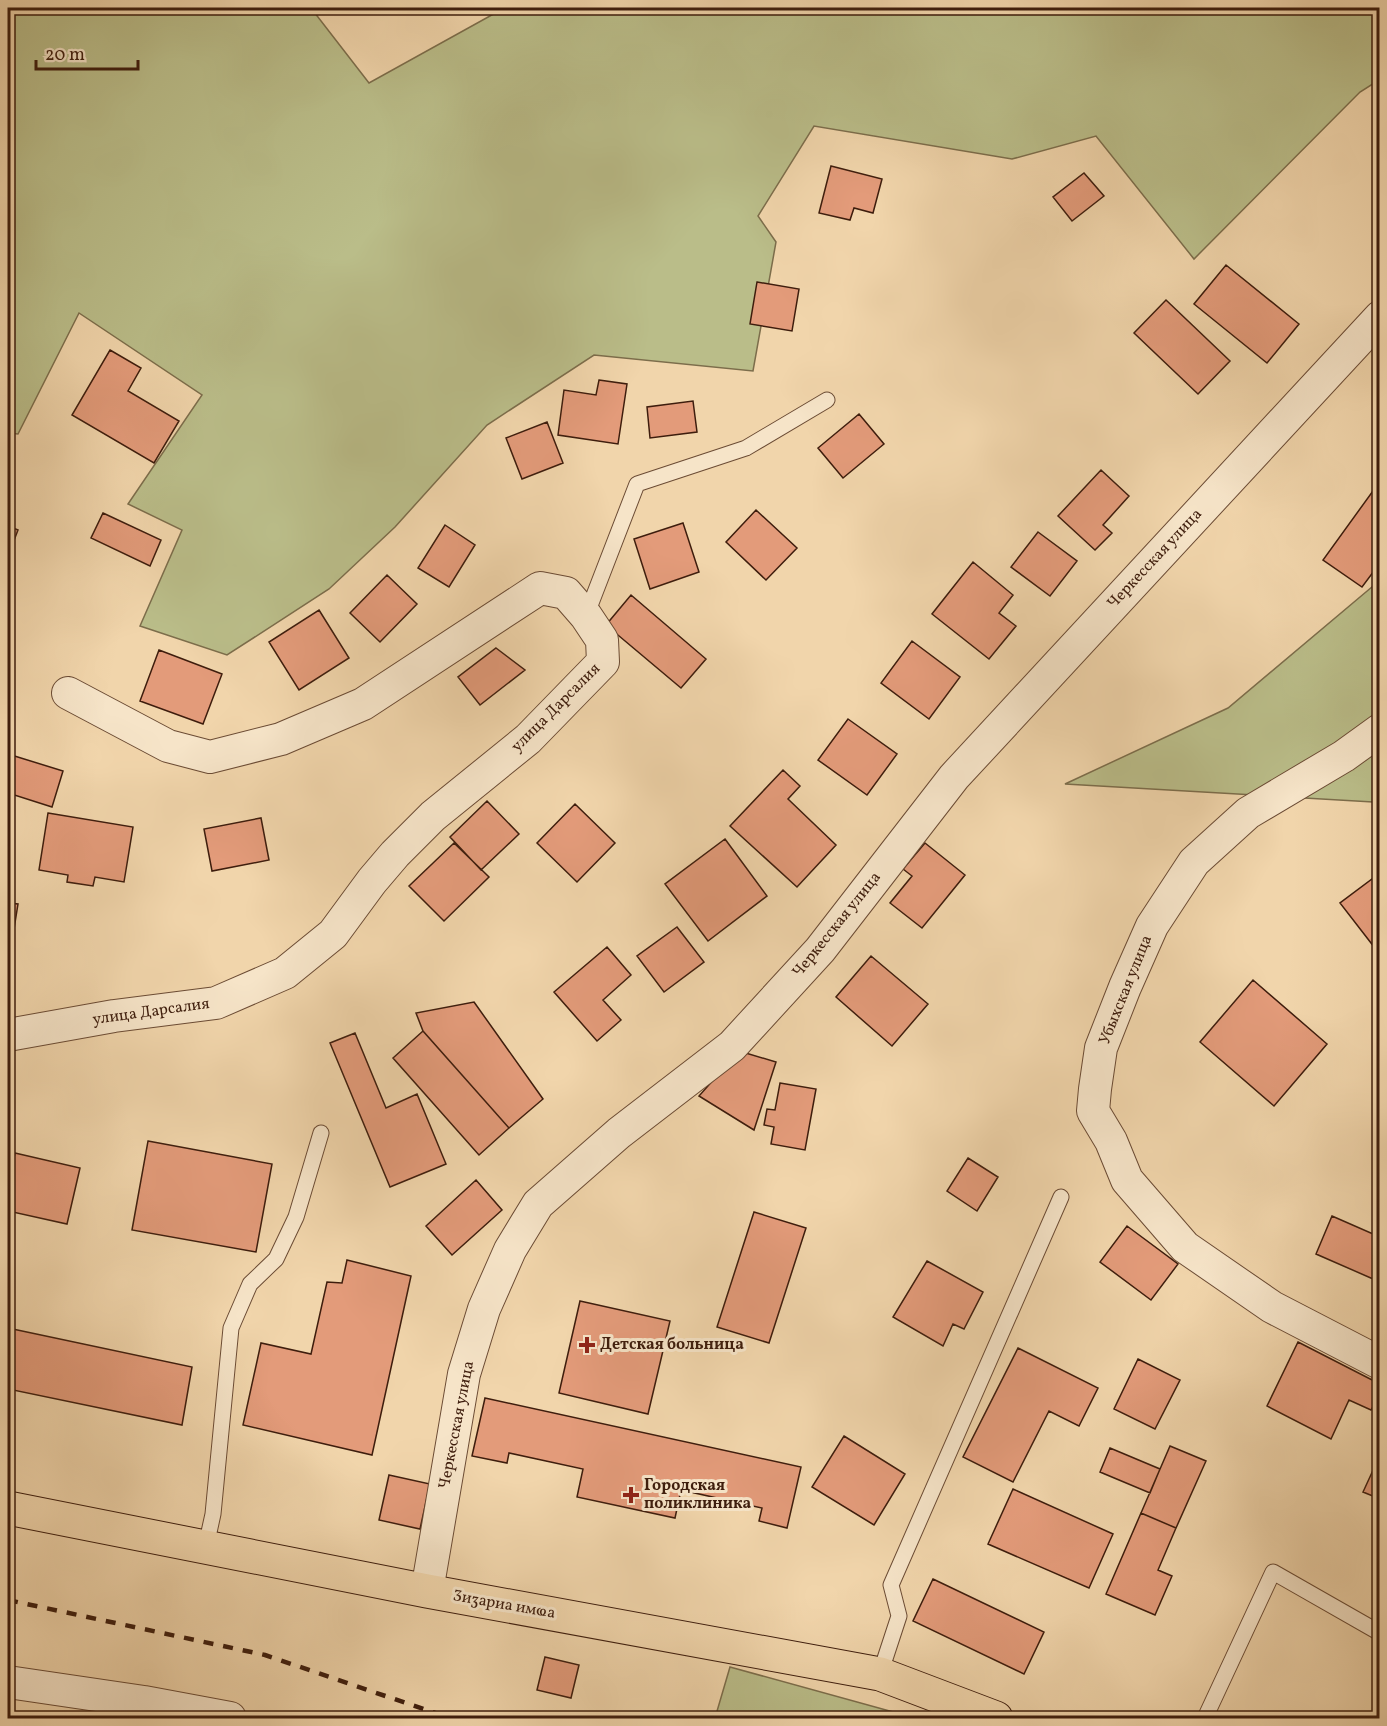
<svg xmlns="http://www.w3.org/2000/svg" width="1387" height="1726" viewBox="0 0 1387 1726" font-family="Vollkorn,serif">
  <rect width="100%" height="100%" fill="#f1d5ab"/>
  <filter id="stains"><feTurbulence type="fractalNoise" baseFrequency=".00333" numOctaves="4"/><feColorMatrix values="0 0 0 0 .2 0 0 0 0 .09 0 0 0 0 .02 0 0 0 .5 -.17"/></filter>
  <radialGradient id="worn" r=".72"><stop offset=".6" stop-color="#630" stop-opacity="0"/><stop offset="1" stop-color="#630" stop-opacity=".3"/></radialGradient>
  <path fill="#babd89" stroke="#7c6d4b" stroke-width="1.5" d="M8,8H311L369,83L499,11V8H1379V80L1360,92L1194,259L1096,136L1012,159L814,126L758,216L776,242L753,371L594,355L487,425L395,527L329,589L227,655L140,626L182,530L128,504L202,395L79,313L18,434L8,433Z
    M1379,581L1380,798L1373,802L1065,784L1228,708Z
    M730,1667L915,1718H715Z"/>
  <path fill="#e39b7a" stroke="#3e1d0d" stroke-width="1.5" d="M831,166L882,179L873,213L854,208L850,220L819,213Z
    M1084,173L1104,196L1072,221L1053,197Z
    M1226,265L1299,324L1267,363L1194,304Z
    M757,282L799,289L792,331L750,324Z
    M1166,300L1230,361L1198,394L1134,333Z
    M110,350L141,368L128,391L179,421L154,463L72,415Z
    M599,380L627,384L618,444L558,435L564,390L596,395Z
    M693,401L697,432L650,438L647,407Z
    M859,414L884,444L843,478L818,448Z
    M547,422L563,463L522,479L506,438Z
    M1101,470L1129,496L1103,525L1112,533L1095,550L1058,516Z
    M1378,484L1380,563L1362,587L1323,560Z
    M756,510L797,548L766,580L726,542Z
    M103,513L161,540L150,566L91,538Z
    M683,523L699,572L650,589L634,539Z
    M445,525L475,545L449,587L418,568Z
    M8,526L18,530L8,556Z
    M1038,532L1077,561L1050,596L1011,567Z
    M973,562L1013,595L999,613L1016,626L989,659L932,614Z
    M387,575L417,604L380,642L350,613Z
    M631,595L706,659L681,688L606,625Z
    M319,610L349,658L299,690L269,642Z
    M912,641L960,677L929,719L881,683Z
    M496,648L525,670L480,705L458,677Z
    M159,650L222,674L203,724L140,701Z
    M848,719L897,754L867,795L818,760Z
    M8,754L63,771L52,807L8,793Z
    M783,770L800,786L788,799L836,845L797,887L730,826Z
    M487,801L519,834L481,870L450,837Z
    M575,804L615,843L577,882L537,843Z
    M48,813L133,827L124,882L95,877L93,886L67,882L68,875L39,870Z
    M261,818L269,860L212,871L204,829Z
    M725,839L767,896L708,941L665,884Z
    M454,843L489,877L444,921L409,886Z
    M925,843L965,875L922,928L890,903L912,876L903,869Z
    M1380,873V950L1378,952L1340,903Z
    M8,903L18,904L10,954H8Z
    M677,927L704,962L664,992L637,956Z
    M607,947L631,975L603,1000L621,1020L597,1041L554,992Z
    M871,956L928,1004L892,1046L836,997Z
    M1253,980L1327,1044L1274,1106L1200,1042Z
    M474,1002L543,1099L509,1128L423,1031L416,1013Z
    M423,1031L509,1128L479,1155L393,1058Z
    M355,1033L386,1108L417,1094L446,1164L390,1187L330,1043Z
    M739,1051L776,1062L754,1130L699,1096Z
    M780,1083L816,1089L805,1150L771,1144L774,1127L764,1125L767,1109L775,1110Z
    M148,1141L272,1164L256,1252L132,1230Z
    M15,1153L80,1168L67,1224L8,1211V1184Z
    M968,1158L998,1177L977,1211L947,1191Z
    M476,1180L502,1210L452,1255L426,1226Z
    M754,1212L806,1228L769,1343L717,1327Z
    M1332,1216L1380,1237V1282L1316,1254Z
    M1127,1226L1178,1264L1151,1300L1100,1262Z
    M347,1260L411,1276L372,1455L243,1425L261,1343L311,1354L327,1282L342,1283Z
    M927,1261L983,1292L964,1329L953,1324L943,1346L893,1317Z
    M580,1301L670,1321L648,1414L559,1393Z
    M8,1328L192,1367L182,1425L8,1389Z
    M1298,1342L1380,1384V1394L1371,1410L1349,1400L1331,1439L1267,1406Z
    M1018,1348L1098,1388L1079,1426L1049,1411L1013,1482L963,1457Z
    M1138,1359L1180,1380L1155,1429L1114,1409Z
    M485,1398L801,1467L787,1528L759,1521L762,1508L681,1490L675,1518L577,1497L583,1469L509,1453L507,1463L472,1456Z
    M844,1436L905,1474L874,1525L812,1487Z
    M1170,1446L1206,1461L1176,1528L1141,1513Z
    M1110,1448L1160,1469L1150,1493L1100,1472Z
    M1380,1455V1499L1363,1492Z
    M389,1475L430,1484L420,1529L379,1520Z
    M1013,1489L1113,1534L1089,1588L988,1544Z
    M1141,1513L1176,1528L1158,1570L1172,1576L1155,1615L1106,1594Z
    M933,1579L1044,1632L1024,1674L913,1621Z
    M545,1657L579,1665L571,1698L537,1690Z"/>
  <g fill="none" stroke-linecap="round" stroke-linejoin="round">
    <defs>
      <path id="lane" d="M586,616L637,484L746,448L827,400
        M206,1546L213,1514L231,1328L250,1284L276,1259L296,1217L321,1133
        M880,1674L899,1616L891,1585L1061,1197
        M1205,1718L1273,1572L1380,1633"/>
      <path id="street" d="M1380,730L1344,756L1248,813L1194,862L1152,926L1125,987L1101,1048L1095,1089L1093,1111L1111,1141L1127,1180L1185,1247L1272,1307L1380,1363
        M8,1035L114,1016L216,1003L285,973L333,934L372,881L395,854L433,816L528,739L603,662L602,640L586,616L566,593L540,588L363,704L281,739L210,757L168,746L68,693
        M427,1591L464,1374L484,1309L510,1250L538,1204L619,1133L732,1046L820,950L954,777L1380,317
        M8,1682L144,1702L230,1718"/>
      <path id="highway" d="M8,1508L427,1591L880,1674L996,1718"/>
    </defs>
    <use href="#lane" stroke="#6b4b34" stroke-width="17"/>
    <use href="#street" stroke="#6b4b34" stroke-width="34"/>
    <use href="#highway" stroke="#3e1d0d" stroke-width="35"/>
    <use href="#lane" stroke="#f6e4c8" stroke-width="15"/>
    <use href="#street" stroke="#f6e4c8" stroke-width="32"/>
    <use href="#highway" stroke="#f1d5ab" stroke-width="33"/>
    <path stroke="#3e1d0d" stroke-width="4.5" stroke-dasharray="10 10" stroke-linecap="butt" d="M8,1600L265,1655L450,1718"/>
  </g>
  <g fill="#8f2418" stroke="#f6e4c8" stroke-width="2">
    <path d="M584 1336h6v6h6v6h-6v6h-6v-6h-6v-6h6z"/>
    <path d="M628 1486h6v6h6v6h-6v6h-6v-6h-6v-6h6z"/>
  </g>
  <g text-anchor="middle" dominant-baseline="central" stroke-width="6" stroke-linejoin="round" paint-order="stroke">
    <g font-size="16" fill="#3e1d0d" stroke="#f6e4c8">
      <text transform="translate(1155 559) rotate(-47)">Черкесская улица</text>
      <text transform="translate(556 708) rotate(-45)">улица Дарсалия</text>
      <text transform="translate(837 925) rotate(-51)">Черкесская улица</text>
      <text transform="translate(1126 990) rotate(-68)">Убыхская улица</text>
      <text transform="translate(151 1012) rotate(-8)">улица Дарсалия</text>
      <text transform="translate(457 1425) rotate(-79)">Черкесская улица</text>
      <text transform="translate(504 1605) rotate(10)">Ӡиӡариа имҩа</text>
    </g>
    <g font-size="16" font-weight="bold" fill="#3e1d0d" stroke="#f6e4c8" text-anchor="start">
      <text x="600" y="1345">Детская больница</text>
      <text x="644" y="1486">Городская<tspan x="644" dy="18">поликлиника</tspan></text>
    </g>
  </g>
  <rect width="1387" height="1726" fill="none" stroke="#f1d5ab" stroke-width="30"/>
  <rect x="9" y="9" width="1369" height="1708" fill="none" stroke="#3e1d0d" stroke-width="3"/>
  <rect x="15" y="15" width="1357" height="1696" fill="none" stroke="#3e1d0d" stroke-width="1.5"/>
  <path d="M36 60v9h102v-9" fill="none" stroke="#3e1d0d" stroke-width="3"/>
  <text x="45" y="60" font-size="18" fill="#3e1d0d" stroke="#f6e4c8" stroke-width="4.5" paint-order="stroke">20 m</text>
  <rect width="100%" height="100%" filter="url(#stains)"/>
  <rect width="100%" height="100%" fill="url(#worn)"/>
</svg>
